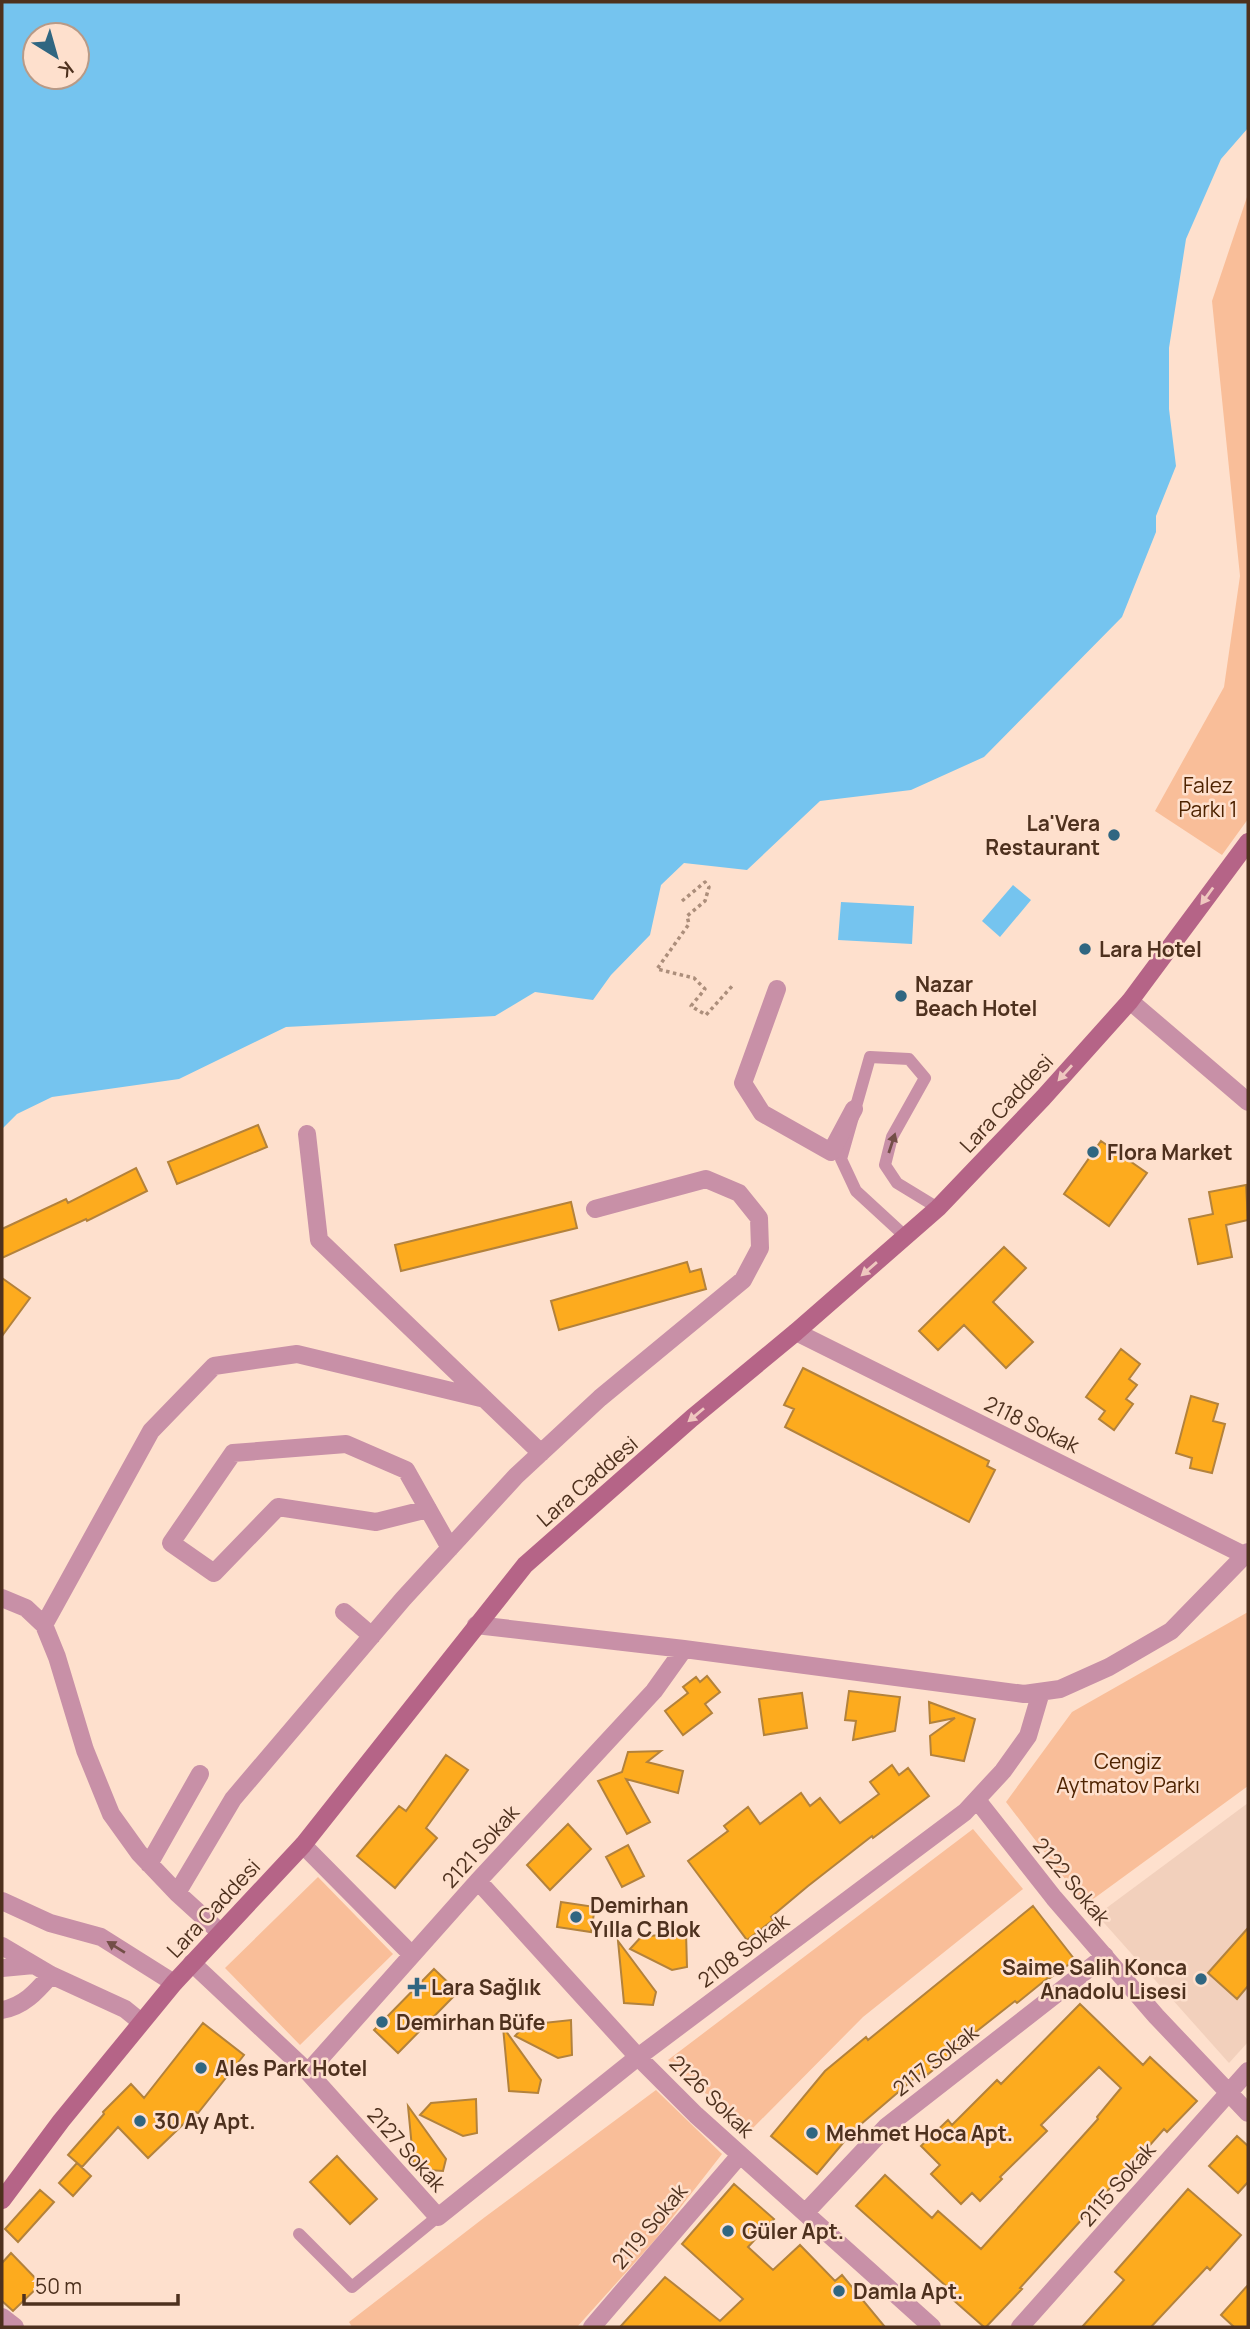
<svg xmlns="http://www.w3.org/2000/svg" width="1250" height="2329" viewBox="0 0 1250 2329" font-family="Manrope,sans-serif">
  <rect width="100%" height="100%" fill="#fee0cd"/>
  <path fill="#f2d0bc" d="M1248,1803V2042L1229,2063L1097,1915Z"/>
  <path fill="#f9be99" d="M1248,194V819L1222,855L1155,811L1224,687L1240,576L1212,301Z
    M1248,1612V1786L1085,1905L1006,1802L1072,1712Z
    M973,1829L1023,1889L863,2017L749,2132L668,2060Z
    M318,1877L393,1954L300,2045L225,1968Z
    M656,2090L722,2154L655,2240L577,2327H352L349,2322L485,2217Z"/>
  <path fill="#75c4ef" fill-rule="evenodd" d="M2,2H1248V128L1221,159L1186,239L1169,348V409L1176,466L1156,516V532L1122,617L984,757L911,790L820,801L747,870L684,863L661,885L650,935L611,975L593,1000L535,992L495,1016L286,1027L179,1079L52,1097L17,1114L2,1129ZM35,35H77V77H35Z
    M1013,885L1031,900L1000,937L982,921Z
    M841,902L914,906L912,944L838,940Z"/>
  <path fill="#fdab1e" stroke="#b3823c" stroke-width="2" d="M258,1125L267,1147L177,1184L168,1162Z
    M1101,1141L1147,1173L1109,1226L1064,1194Z
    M136,1168L147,1191L87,1221L86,1219L2,1258V1229L66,1199L68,1203Z
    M1246,1185L1248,1220L1226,1225L1232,1257L1198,1264L1189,1219L1213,1214L1209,1192Z
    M571,1202L577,1228L401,1271L395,1245Z
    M1004,1247L1026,1268L993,1302L1033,1342L1006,1368L964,1325L938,1350L919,1331Z
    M687,1262L690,1272L701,1269L706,1289L559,1330L551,1301Z
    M2,1278L30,1298L2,1336Z
    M1121,1349L1140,1364L1129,1379L1137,1385L1126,1399L1133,1404L1114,1430L1099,1419L1105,1411L1086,1397Z
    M803,1368L989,1461L987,1466L995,1470L969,1522L785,1427L794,1409L784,1405Z
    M1191,1396L1218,1404L1213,1421L1225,1424L1212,1473L1190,1468L1192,1458L1176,1453Z
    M707,1676L720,1692L705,1704L712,1713L683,1735L665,1711L688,1693L683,1687L696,1677L700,1682Z
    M849,1691L900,1697L895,1731L853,1740L856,1721L845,1720Z
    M802,1693L807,1728L764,1735L759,1699Z
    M929,1702L975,1719L964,1761L931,1755L930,1736L955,1718L930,1723Z
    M661,1751L647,1762L683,1771L678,1793L626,1779L650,1822L627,1834L598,1781L622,1772L628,1752Z
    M446,1755L468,1770L426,1828L437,1838L395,1888L357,1856L399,1806L406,1811Z
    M892,1765L899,1775L908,1768L929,1796L873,1838L872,1836L808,1886L771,1917L773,1920L747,1940L688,1861L728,1831L724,1826L748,1807L760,1824L801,1793L810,1806L820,1798L840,1823L879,1794L870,1782Z
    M568,1824L591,1849L550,1890L527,1865Z
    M628,1845L644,1876L622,1887L606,1857Z
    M561,1902L595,1907L591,1932L557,1927Z
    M1033,1906L1075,1960L1050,1978L1049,1977L1017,2003L1015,2001L963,2042L965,2044L927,2075L924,2070L853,2131L817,2174L771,2136L825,2071L866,2037L868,2040Z
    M1248,1928V1986L1237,1999L1208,1973Z
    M686,1932L687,1967L672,1970L630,1949L641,1937Z
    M618,1941L656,1992L653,2005L624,2003Z
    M434,1969L458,1992L398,2053L374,2030Z
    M1080,2004L1143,2065L1150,2057L1197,2101L1167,2132L1164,2129L1121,2178L1120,2177L1020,2288L1022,2289L986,2327H984L951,2298L955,2294L856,2206L885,2175L932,2218L938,2211L981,2249L1098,2119L1097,2117L1121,2088L1099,2067L1041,2125L1047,2131L1000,2177L1002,2179L980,2201L972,2193L961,2204L931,2174L940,2165L921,2146L948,2120L952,2125L997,2080L1001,2084Z
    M571,2020L572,2055L558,2058L515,2036L525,2025Z
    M203,2023L244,2055L198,2113L196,2112L148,2158L118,2127L82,2167L68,2155L104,2114L103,2112L131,2084L144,2098Z
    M503,2027L541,2080L538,2093L509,2091Z
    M476,2099L477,2133L463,2136L420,2115L431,2103Z
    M408,2106L446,2159L443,2171L414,2169Z
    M1237,2136L1248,2146V2182L1238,2193L1209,2166Z
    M337,2156L377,2199L350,2224L310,2182Z
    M77,2163L91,2176L73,2196L59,2183Z
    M734,2184L774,2219L748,2247L773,2270L800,2245L835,2281L842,2275L885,2327H620L665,2277L720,2321L743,2299L682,2244Z
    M1188,2189L1241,2235L1210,2270L1207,2267L1151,2327H1082L1124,2280L1115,2272Z
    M40,2190L54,2202L18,2242L5,2229Z
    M11,2253L41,2284L13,2311L2,2301V2263Z
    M1248,2285V2327H1234L1221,2315Z"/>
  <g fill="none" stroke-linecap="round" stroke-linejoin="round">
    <path stroke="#ac8e7b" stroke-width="3.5" stroke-dasharray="3.5 3.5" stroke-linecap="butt" d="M682,901L705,882L709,887L705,901L687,916L689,924L657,969L694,978L705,989L691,1006L706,1015L734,984"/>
    <path stroke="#c890a7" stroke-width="12" d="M906,1237L856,1191L841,1159L870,1057L909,1059L925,1078L892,1137L885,1165L897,1183L938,1208
      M299,2234L352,2287L441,2214"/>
    <path stroke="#c890a7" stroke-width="18" d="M777,989L743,1083L762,1113L831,1152L854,1109
      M1130,1001L1248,1102
      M307,1134L319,1240L541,1453
      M796,1332L1248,1557
      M428,1509L376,1522L278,1507L214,1573L171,1543L233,1453L346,1444L406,1470L450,1548
      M2,1598L26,1608L44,1625L57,1657L85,1750L111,1814L139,1853L177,1893L221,1933
      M344,1612L372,1636
      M44,1625L151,1431L214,1366L297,1354L485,1399
      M476,1625L684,1649L1024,1694L1060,1689L1109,1667L1171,1631L1248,1552
      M977,1800L1054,1898L1156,2016L1248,2113
      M303,1845L412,1955
      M149,1864L200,1774
      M478,1881L638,2057L696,2115L932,2327
      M177,1893L233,1799L403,1599L516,1476L600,1398L743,1280L760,1248L759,1218L739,1193L706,1179L595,1209
      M2,1901L50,1923L101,1937L174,1983
      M2,1946L51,1975L125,2009L141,2022
      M192,1963L308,2072L438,2217L638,2057L965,1812L1003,1771L1028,1736L1041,1692
      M2,1968L34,1965
      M2,2010C24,2006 36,1992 51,1975
      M308,2072L478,1881L654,1691L684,1649
      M805,2213L887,2126L1105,1956
      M2,2317L15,2327
      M592,2327L740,2155
      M1020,2327L1248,2071"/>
    <path stroke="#b56487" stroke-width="18" d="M2,2200L61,2121L174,1983L303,1845L525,1565L692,1418L796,1332L938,1208L1043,1098L1130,1001L1248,842"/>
  </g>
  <defs><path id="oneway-solid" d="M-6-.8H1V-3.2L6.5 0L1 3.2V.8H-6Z" transform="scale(1.75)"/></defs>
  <g fill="#efc7bf">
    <use href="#oneway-solid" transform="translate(1207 896) rotate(126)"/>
    <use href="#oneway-solid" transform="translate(1065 1073) rotate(132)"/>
    <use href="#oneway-solid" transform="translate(869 1269) rotate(139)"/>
    <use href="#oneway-solid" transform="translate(696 1415) rotate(140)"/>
  </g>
  <g fill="#734e47">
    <use href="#oneway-solid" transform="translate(892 1143) rotate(-72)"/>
    <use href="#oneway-solid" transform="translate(116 1947) rotate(-148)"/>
  </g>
  <g fill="#306681" stroke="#fee0cd" stroke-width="2.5">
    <circle cx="1114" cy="835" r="7"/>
    <circle cx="1085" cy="949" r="7"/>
    <circle cx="901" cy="996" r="7"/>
    <circle cx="1093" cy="1152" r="7"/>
    <circle cx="576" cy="1917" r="7"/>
    <circle cx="1201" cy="1979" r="7"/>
    <path d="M413.5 1976.5h7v7h7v7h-7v7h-7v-7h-7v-7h7z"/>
    <circle cx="382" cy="2022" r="7"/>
    <circle cx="201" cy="2068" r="7"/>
    <circle cx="140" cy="2121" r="7"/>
    <circle cx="812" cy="2133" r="7"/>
    <circle cx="728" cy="2231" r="7"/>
    <circle cx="839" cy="2291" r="7"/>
  </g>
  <g text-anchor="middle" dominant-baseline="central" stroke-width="5" stroke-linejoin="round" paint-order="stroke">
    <g font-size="21" fill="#4e2301" stroke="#fee0cd">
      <text x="1208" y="785">Falez<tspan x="1208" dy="24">Parkı 1</tspan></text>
      <text x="1128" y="1761">Cengiz<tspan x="1128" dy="24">Aytmatov Parkı</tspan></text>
    </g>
    <g font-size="21" font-weight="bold" fill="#4e311e" stroke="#fee0cd" text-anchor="start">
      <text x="1100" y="823" text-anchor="end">La'Vera<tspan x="1100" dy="24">Restaurant</tspan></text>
      <text x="1099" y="949">Lara Hotel</text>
      <text x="915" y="984">Nazar<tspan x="915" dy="24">Beach Hotel</tspan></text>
      <text x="1107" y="1152">Flora Market</text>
      <text x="590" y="1905">Demirhan<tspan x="590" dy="24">Yılla C Blok</tspan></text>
      <text x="1187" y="1967" text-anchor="end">Saime Salih Konca<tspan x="1187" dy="24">Anadolu Lisesi</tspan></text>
      <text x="431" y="1987">Lara Sağlık</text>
      <text x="396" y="2022">Demirhan Büfe</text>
      <text x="215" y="2068">Ales Park Hotel</text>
      <text x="154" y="2121">30 Ay Apt.</text>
      <text x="826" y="2133">Mehmet Hoca Apt.</text>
      <text x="742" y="2231">Güler Apt.</text>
      <text x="853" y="2291">Damla Apt.</text>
    </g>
    <g font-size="21" fill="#4e311e" stroke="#fee0cd">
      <text transform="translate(1006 1103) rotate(-47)">Lara Caddesi</text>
      <text transform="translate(1032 1424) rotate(26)">2118 Sokak</text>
      <text transform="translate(587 1481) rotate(-41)">Lara Caddesi</text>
      <text transform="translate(480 1846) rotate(-48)">2121 Sokak</text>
      <text transform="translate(1072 1881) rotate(50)">2122 Sokak</text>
      <text transform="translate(213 1908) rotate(-47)">Lara Caddesi</text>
      <text transform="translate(743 1950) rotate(-37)">2108 Sokak</text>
      <text transform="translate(935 2060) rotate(-38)">2117 Sokak</text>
      <text transform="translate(712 2096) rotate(44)">2126 Sokak</text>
      <text transform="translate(407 2149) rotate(48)">2127 Sokak</text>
      <text transform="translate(1117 2184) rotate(-49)">2115 Sokak</text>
      <text transform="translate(649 2226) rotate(-50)">2119 Sokak</text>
    </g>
  </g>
  <rect width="1250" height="2329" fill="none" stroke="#4e311e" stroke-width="7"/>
  <g transform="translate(56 56) rotate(143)"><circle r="33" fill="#fee0cd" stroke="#b89a87" stroke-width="2"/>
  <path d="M0-5L12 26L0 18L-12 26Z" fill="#306681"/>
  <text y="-10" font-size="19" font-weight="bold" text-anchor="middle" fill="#4e311e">K</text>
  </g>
  <path d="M24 2294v10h154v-10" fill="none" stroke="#4e311e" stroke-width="3.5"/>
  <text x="35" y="2294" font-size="21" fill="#4e311e" stroke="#fee0cd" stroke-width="5" paint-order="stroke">50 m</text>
</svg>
